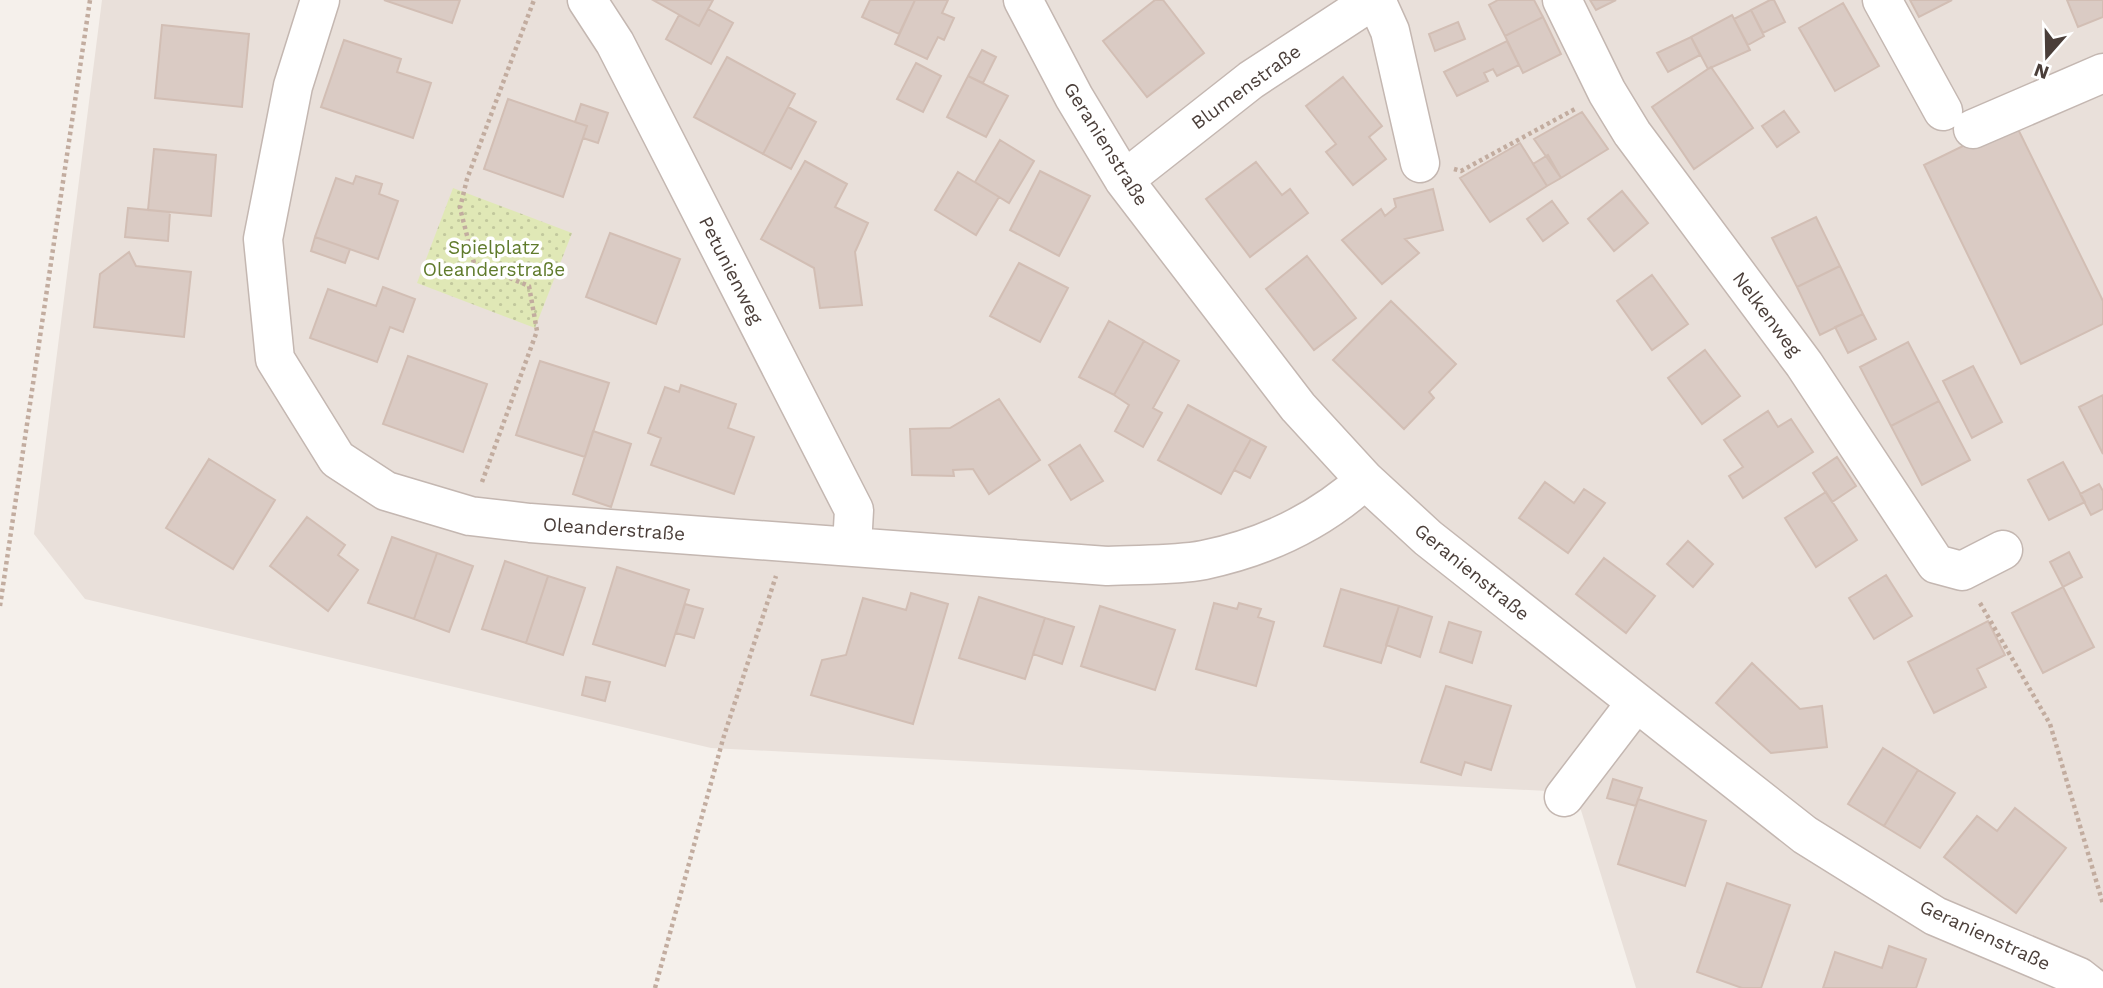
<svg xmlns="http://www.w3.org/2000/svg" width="2103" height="988" viewBox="0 0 2103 988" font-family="'Work Sans',sans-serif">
  <defs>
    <pattern id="grass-dots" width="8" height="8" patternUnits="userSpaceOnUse" patternTransform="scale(1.75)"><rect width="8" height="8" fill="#e0e8b6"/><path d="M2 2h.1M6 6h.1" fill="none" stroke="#c2c89d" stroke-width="1.8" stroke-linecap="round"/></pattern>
  </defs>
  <rect width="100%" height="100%" fill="#f5f0eb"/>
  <path fill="#e9e0da" d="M102,0H2103V988H1636L1580,807L1547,791L711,748L85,599L34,534Z"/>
  <path fill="url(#grass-dots)" d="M453,188L572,233L535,328L417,283Z"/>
  <path fill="#dacbc4" stroke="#d2beb4" stroke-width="2" d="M384,0H460L452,23Z
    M653,0H713L699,26Z
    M870,0H915L899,34L862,17Z
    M915,0H948L942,13L954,18L944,40L938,37L927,59L895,44Z
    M1155,0H1163L1204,53L1147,97L1103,41Z
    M1498,0H1534L1543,17L1505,36L1489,5Z
    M1590,0H1616L1596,10Z
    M1770,0H1774L1785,22L1763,33L1751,10Z
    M1910,0H1952L1919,17Z
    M2067,0H2103V17L2078,27Z
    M1843,3L1879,66L1835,91L1799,28Z
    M708,9L733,23L711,64L666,39L679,15L699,26Z
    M1751,10L1764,36L1748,45L1734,19Z
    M1732,15L1750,50L1708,69L1691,37Z
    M1543,17L1561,54L1523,73L1505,36Z
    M1458,22L1465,39L1435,51L1429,34Z
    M162,25L249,34L242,107L155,98Z
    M1691,37L1700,55L1668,72L1657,53Z
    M344,40L401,59L397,72L431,83L413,138L321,107Z
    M1507,41L1519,65L1497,76L1493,69L1484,73L1488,81L1457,96L1444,72Z
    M982,50L996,57L983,83L968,76Z
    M727,57L795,94L763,154L694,117Z
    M916,63L941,76L923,112L897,99Z
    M1711,67L1753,128L1694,169L1652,107Z
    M968,76L1008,96L986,137L947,117Z
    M1343,77L1382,126L1369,137L1386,159L1353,185L1326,152L1336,144L1306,106Z
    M508,99L587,126L563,197L484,169Z
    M581,104L608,113L598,143L583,138L587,126L575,122Z
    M788,107L816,122L791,169L763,154Z
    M1784,111L1799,132L1777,147L1762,126Z
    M1582,112L1608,149L1561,178L1534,139Z
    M2014,121L2103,301V324L2021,364L1924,165Z
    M1000,140L1034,161L1009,203L975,182Z
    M1520,143L1547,186L1490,222L1460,178Z
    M154,149L216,155L211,216L148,210Z
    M1548,155L1561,178L1547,186L1533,164Z
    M805,161L847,184L835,207L868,223L855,252L862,305L820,308L814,268L761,239Z
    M1256,162L1282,195L1290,189L1308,213L1250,257L1206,199Z
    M1040,171L1090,196L1059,256L1010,230Z
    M958,172L999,197L976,235L935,210Z
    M356,176L382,184L379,194L398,201L378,259L315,237L336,178L353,184Z
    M1433,189L1443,230L1405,239L1419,253L1382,284L1342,240L1381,209L1385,216L1396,207L1394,199Z
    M1622,191L1648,223L1614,251L1588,219Z
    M1552,201L1568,223L1543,241L1527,219Z
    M128,208L170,212L168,241L125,237Z
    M1816,217L1840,266L1797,287L1772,238Z
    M610,233L680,259L656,324L586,297Z
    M315,237L350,249L345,263L311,251Z
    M129,252L136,266L191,272L184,337L94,327L100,274Z
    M1307,256L1356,318L1314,350L1266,289Z
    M1019,263L1068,288L1040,342L990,316Z
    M1840,266L1863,314L1820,335L1797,287Z
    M1652,275L1688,324L1652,350L1617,301Z
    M383,287L415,299L403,332L390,327L377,362L310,338L328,289L376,306Z
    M1391,301L1456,364L1429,392L1434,398L1404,429L1333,360Z
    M1863,314L1876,339L1848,353L1835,327Z
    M1109,321L1144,341L1114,395L1079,377Z
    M1144,341L1179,361L1153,408L1162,413L1143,447L1115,431L1129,405L1114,395Z
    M1908,342L1939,401L1891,426L1860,367Z
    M1705,350L1740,396L1702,424L1668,378Z
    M408,356L487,384L463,452L383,424Z
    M540,361L609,383L585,457L516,435Z
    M1973,366L2002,422L1972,438L1943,381Z
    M681,385L736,404L728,428L754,437L734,494L651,465L661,438L648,433L665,387L679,392Z
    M2103,395V454L2079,407Z
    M999,399L1040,460L989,494L973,469L953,470L954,476L912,475L910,429L950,428Z
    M1939,401L1970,460L1922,485L1891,426Z
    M1188,405L1251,439L1221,494L1158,460Z
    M1768,411L1778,427L1791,419L1813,452L1743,498L1729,476L1743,467L1724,440Z
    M593,431L631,444L611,507L573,494Z
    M1251,439L1266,447L1250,478L1234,470Z
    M1080,445L1103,481L1071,500L1049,465Z
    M1837,457L1856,486L1832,502L1813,473Z
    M209,459L275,500L233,569L166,528Z
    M2063,462L2085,502L2049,520L2028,480Z
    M1545,482L1574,503L1584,489L1605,503L1568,553L1519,518Z
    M2099,484L2103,491V509L2091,515L2080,494Z
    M1826,492L1857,540L1816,567L1785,518Z
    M307,517L345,545L338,555L358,570L328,611L270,566Z
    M392,537L437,553L414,619L368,603Z
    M1688,541L1713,564L1693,587L1667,564Z
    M2069,552L2082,577L2063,587L2050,562Z
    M437,553L473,566L449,632L414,619Z
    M1604,558L1655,596L1626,633L1576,594Z
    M505,561L548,576L526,643L482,629Z
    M617,567L689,590L665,666L593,644Z
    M1886,575L1912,616L1874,639L1849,598Z
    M548,576L585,588L563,655L526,643Z
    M2063,587L2094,647L2043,673L2012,613Z
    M1341,589L1399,606L1381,663L1324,646Z
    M911,593L948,604L913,724L811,695L822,660L846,655L863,598L906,610Z
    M979,597L1045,618L1025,679L959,658Z
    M1214,603L1237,609L1239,603L1261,609L1258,617L1274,622L1256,686L1196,669Z
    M685,604L703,609L694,638L676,633Z
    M1100,606L1175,630L1155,690L1081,666Z
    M1399,606L1432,617L1420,657L1386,645Z
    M1045,618L1074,627L1062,664L1033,654Z
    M1988,621L2005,655L1977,669L1986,687L1934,713L1908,662Z
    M1449,622L1481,632L1472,663L1440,652Z
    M1752,663L1800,709L1822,706L1827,747L1771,753L1716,703Z
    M586,677L610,682L605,701L582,695Z
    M1446,686L1511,706L1491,770L1465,762L1461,775L1421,762Z
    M1883,748L1918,770L1884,826L1848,804Z
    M1918,770L1955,793L1920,848L1884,826Z
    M1613,779L1642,788L1636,806L1607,798Z
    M1638,799L1706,821L1685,886L1618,864Z
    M2015,808L2066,848L2016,913L1944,857L1977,816L1997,831Z
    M1727,883L1790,905L1761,988H1742L1697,972Z
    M1889,946L1926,959L1916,988H1823L1835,952L1882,968Z"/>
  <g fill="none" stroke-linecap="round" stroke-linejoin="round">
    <defs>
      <path id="minor" d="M320,0L293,86L263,239L275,359L337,459L386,491L470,516L530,523L1107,566C1139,564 1173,566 1204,560C1266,547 1319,522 1365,480
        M587,0L615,43L854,510L852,546
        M1023,0L1074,97L1124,180L1298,407L1365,480L1428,538L1805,835L1935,916L2079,977L2093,988
        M1376,0L1390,31L1420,163
        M1562,0L1607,92L1632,133L1804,364L1936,564L1962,571L2003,550
        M1882,0L1943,111
        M1973,129L2103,73
        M1124,180L1251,80L1373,0
        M1564,797L1635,704"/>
    </defs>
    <use href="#minor" stroke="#c4b7b1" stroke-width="41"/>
    <path stroke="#c2ac9f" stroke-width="4.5" stroke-dasharray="3.5 3.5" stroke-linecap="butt" d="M1454,169L1461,171L1575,109
      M482,482L537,331L529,286L474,263L460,208L467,179L534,0
      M1980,603L2050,724L2103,904
      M0,606L90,0
      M655,988L723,739L776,576"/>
    <use href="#minor" stroke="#fff" stroke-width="38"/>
  </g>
  <g text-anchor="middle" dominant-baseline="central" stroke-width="7" stroke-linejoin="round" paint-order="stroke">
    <g font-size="19" fill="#4a3e39" stroke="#fff">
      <text transform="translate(1246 87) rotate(-36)">Blumenstraße</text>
      <text transform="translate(1106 144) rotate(58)">Geranienstraße</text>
      <text transform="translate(731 270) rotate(63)">Petunienweg</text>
      <text transform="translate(1767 314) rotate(53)">Nelkenweg</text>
      <text transform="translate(614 529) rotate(4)">Oleanderstraße</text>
      <text transform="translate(1472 572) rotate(39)">Geranienstraße</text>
      <text transform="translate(1985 935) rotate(25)">Geranienstraße</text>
    </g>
    <g font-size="19" fill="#607b2c" stroke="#fff">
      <text x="494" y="247">Spielplatz<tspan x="494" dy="22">Oleanderstraße</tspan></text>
    </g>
  </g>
  <g transform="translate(2047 56) rotate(200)" stroke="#ffffff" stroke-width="5" paint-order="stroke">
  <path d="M0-5L12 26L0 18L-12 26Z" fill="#4a3e39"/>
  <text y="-10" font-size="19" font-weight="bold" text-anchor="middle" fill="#4a3e39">N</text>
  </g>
</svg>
